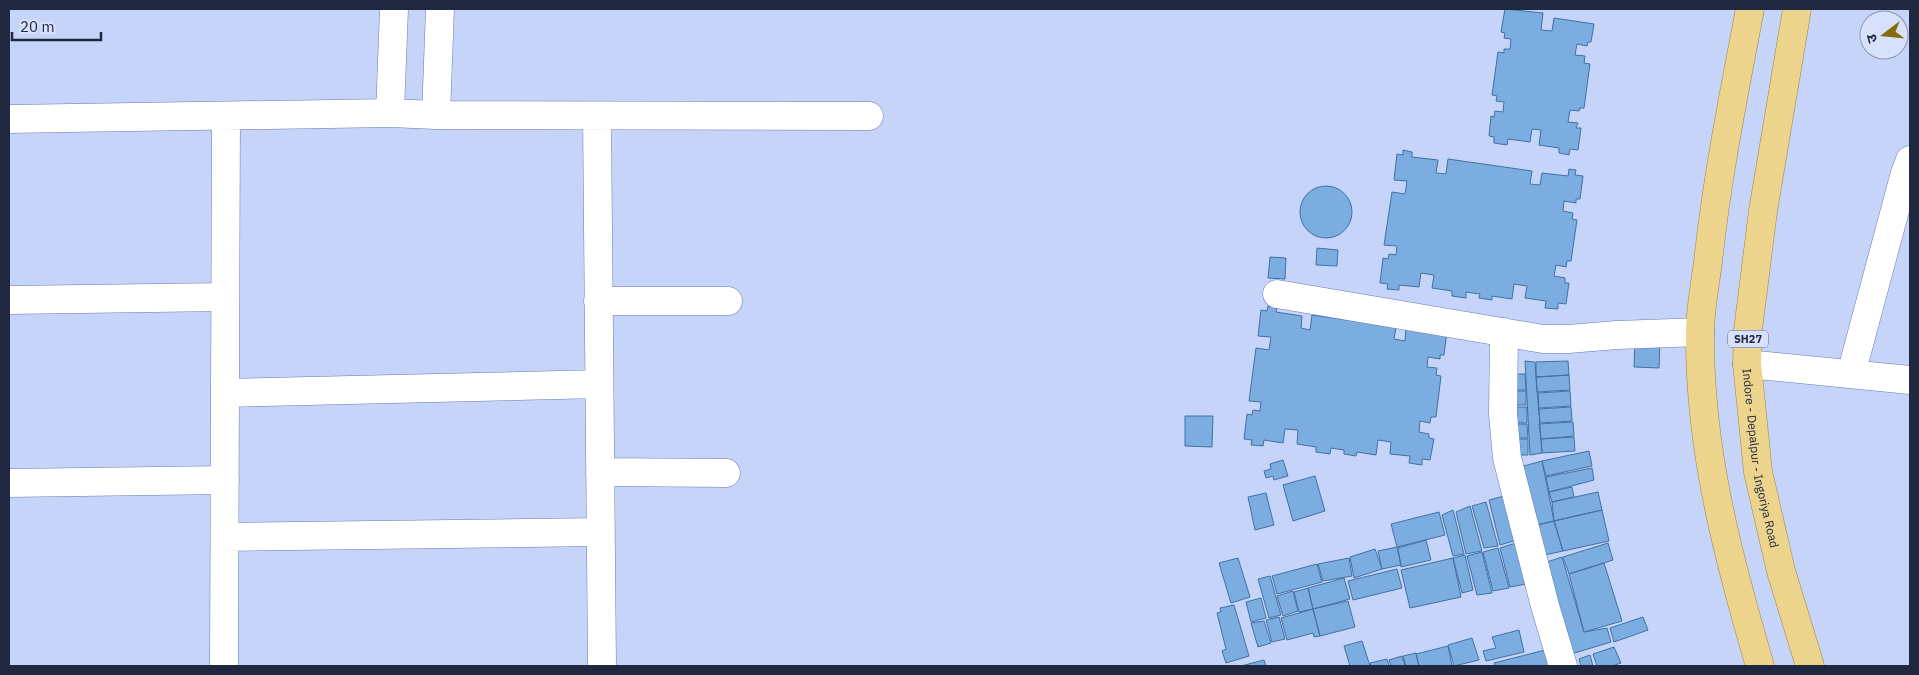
<svg xmlns="http://www.w3.org/2000/svg" width="1919" height="675" viewBox="0 0 1919 675" font-family="'IBM Plex Sans','Noto Sans Devanagari',sans-serif">
  <rect width="100%" height="100%" fill="#c6d4fa"/>
  <path fill="#7bade1" stroke="#4171a1" d="M1505,9L1543,13L1541,30L1552,31L1554,18L1594,24L1591,42H1588L1587,46L1577,44L1575,55L1585,56L1584,63L1590,64L1584,108H1580L1579,111L1570,110L1568,122L1578,123L1576,128H1581L1578,150L1570,149L1569,155L1559,153V148L1539,145L1541,130L1532,129L1530,142L1508,139L1507,145L1494,143V137L1489,136L1491,116L1494,117L1495,111L1503,112L1504,102L1496,101L1497,96L1492,95L1498,52L1504,53V49H1510L1511,39L1504,38L1505,33L1501,32Z
    M1403,150L1412,152V157L1438,160L1436,173L1446,174L1448,159L1532,171L1530,184L1540,185L1542,173L1568,176L1569,169L1576,170L1575,175L1583,176L1580,199H1576V203L1564,201L1563,211L1573,213L1572,219L1577,220L1571,261H1567L1566,267L1556,265L1554,276L1565,278V283H1569L1566,304L1558,303V309L1545,308L1546,301L1525,298L1527,286L1514,284L1512,299L1492,296V300L1479,298L1480,294L1466,292V298L1452,296V291L1432,288L1434,275L1421,273L1419,287L1399,285V290L1387,289L1388,284L1380,283L1383,258L1388,259L1389,254L1396,255L1397,246L1384,245L1392,192L1405,194L1407,181L1394,180L1397,154L1403,155Z
    M1300 212a26 26 0 1 1 52 0a26 26 0 1 1-52 0Z
    M1317,248L1338,250L1337,266L1316,265Z
    M1270,257L1286,258L1285,279L1268,278Z
    M1268,306L1277,307L1276,312L1302,316L1301,328L1310,330L1312,315L1396,327L1394,339L1405,341L1406,328L1447,331L1444,355H1440V359L1428,357L1427,367L1437,368L1436,375L1441,376L1436,417H1431L1430,423L1420,421L1419,432L1429,434V438L1434,439L1430,460L1422,459V465L1409,463L1410,456L1390,454L1391,442L1378,440L1376,455L1357,452L1356,456L1344,454V450L1331,448L1330,454L1316,452V447L1297,444L1298,430L1285,429L1283,443L1264,440L1263,446L1251,445L1252,440L1244,439L1247,414L1252,415L1253,410L1260,411L1261,402L1249,401L1256,348L1269,350L1271,337L1258,336L1261,310L1267,311Z
    M1635,340L1660,341L1659,368L1634,367Z
    M1525,361L1535,362L1542,453L1530,455Z
    M1568,361L1569,375L1536,377V362Z
    M1512,374H1525L1526,390H1512Z
    M1569,375L1570,390L1537,392L1536,377Z
    M1513,391H1526V405H1514Z
    M1570,391L1571,406L1539,408L1538,393Z
    M1514,407H1527V423H1514Z
    M1571,407L1572,421L1540,423L1539,409Z
    M1185,416H1213L1212,447L1185,446Z
    M1573,422L1574,436L1541,439L1539,424Z
    M1514,424H1527L1528,438H1515Z
    M1574,437L1575,451L1542,453L1541,439Z
    M1515,439H1528V455H1515Z
    M1589,451L1592,466L1546,476L1542,461Z
    M1283,460L1288,476L1274,480L1273,476L1266,478L1264,471L1271,469L1270,464Z
    M1542,461L1554,521L1533,526L1520,467Z
    M1592,468L1594,480L1549,492L1546,477Z
    M1315,476L1325,511L1293,521L1283,485Z
    M1572,487L1574,497L1552,502L1549,492Z
    M1598,492L1602,510L1554,521L1552,502Z
    M1266,493L1274,525L1255,530L1248,497Z
    M1504,496L1517,540L1500,545L1489,500Z
    M1486,502L1498,546L1484,548L1472,506Z
    M1470,506L1482,551L1466,554L1456,512Z
    M1453,510L1464,554L1453,556L1442,515Z
    M1602,510L1609,541L1563,551L1554,521Z
    M1439,512L1445,535L1397,547L1391,524Z
    M1554,521L1563,551L1540,556L1533,526Z
    M1426,540L1431,560L1401,567L1398,548Z
    M1516,543L1526,584L1510,587L1500,548Z
    M1608,543L1613,560L1569,574L1563,557Z
    M1397,547L1401,565L1382,569L1378,551Z
    M1498,548L1509,588L1493,591L1483,552Z
    M1375,549L1382,569L1354,578L1350,557Z
    M1482,552L1492,593L1477,595L1467,556Z
    M1465,555L1473,590L1462,593L1453,558Z
    M1562,557L1584,632L1607,628L1611,642L1568,655L1541,564Z
    M1238,558L1250,597L1231,603L1219,563Z
    M1349,558L1352,576L1323,581L1318,564Z
    M1453,558L1461,597L1410,608L1401,570Z
    M1604,563L1622,621L1584,632L1569,574Z
    M1317,564L1322,582L1277,594L1272,576Z
    M1397,569L1402,588L1353,600L1348,581Z
    M1270,576L1281,615L1269,618L1258,579Z
    M1344,578L1350,599L1313,609L1308,588Z
    M1308,588L1313,609L1299,612L1294,592Z
    M1293,591L1298,611L1283,616L1277,596Z
    M1261,598L1266,618L1251,622L1246,602Z
    M1348,601L1355,627L1320,636L1313,609Z
    M1234,605L1249,656L1226,663L1222,651L1226,649L1217,613L1221,612L1220,608Z
    M1313,609L1320,636L1314,637L1313,633L1287,640L1281,618Z
    M1279,617L1285,639L1272,642L1266,620Z
    M1643,617L1648,630L1614,642L1610,628Z
    M1264,621L1271,643L1258,647L1251,623Z
    M1519,630L1524,652L1486,661L1483,651L1496,648L1492,637Z
    M1472,638L1479,660L1454,666L1448,645Z
    M1362,641L1370,666H1350L1344,646Z
    M1448,646L1452,666H1419L1416,654Z
    M1614,647L1621,663L1612,666H1597L1593,654Z
    M1553,648L1557,666H1495L1494,663Z
    M1416,653L1419,666H1406L1403,656Z
    M1590,655L1593,666H1581L1579,659Z
    M1402,656L1405,666H1391L1389,660Z
    M1387,659L1389,666H1371L1370,663Z
    M1264,660L1266,666H1241Z"/>
  <g fill="none" stroke-linecap="round" stroke-linejoin="round">
    <defs>
      <path id="street" d="M440,9L436,115L869,116
        M390,113L436,115
        M597,116L602,666
        M9,119L390,113L394,9
        M1277,294L1543,339H1568L1617,335L1700,332
        M9,300L225,297
        M598,301H728
        M1504,332L1503,414L1507,458L1545,606L1563,666
        M1747,364L1910,380
        M1851,374L1905,173L1910,160
        M225,393L599,384
        M600,472L726,473
        M9,483L225,480
        M225,537L601,532
        M224,666L226,116"/>
      <g id="primary">
        <path d="M1750,9C1734,93 1717,177 1708,262C1705,285 1700,310 1700,333C1699,448 1728,557 1760,666"/>
        <path id="s1" d="M1797,9L1763,211L1748,330L1747,364L1758,472L1781,571L1810,666"/>
      </g>
    </defs>
    <use href="#street" stroke="#6779b4" stroke-width="29"/>
    <use href="#primary" stroke="#9c8541" stroke-width="29"/>
    <use href="#street" stroke="#fff" stroke-width="28"/>
    <use href="#primary" stroke="#ecd48d" stroke-width="28"/>
  </g>
  <g text-anchor="middle" dominant-baseline="central" stroke-width="5" stroke-linejoin="round" paint-order="stroke">
    <rect fill="#d8e1fb" stroke="#576078" stroke-width="1" x="1728" y="330.5" width="40" height="17" rx="4"/>
    <g font-size="11" font-weight="bold" fill="#202840">
      <text x="1748" y="339">SH27</text>
    </g>
    <g font-size="12" fill="#202840" stroke="#d8e1fb">
      <text stroke="none"><textPath href="#s1" startOffset="454">Indore - Depalpur - Ingoriya Road</textPath></text>
    </g>
  </g>
  <rect width="1919" height="675" fill="none" stroke="#202840" stroke-width="20"/>
  <g transform="translate(1884 35) rotate(254)"><circle r="24" fill="#d8e1fb" stroke="#8e97b0"/>
  <path d="M0-4L9 19L0 12L-9 19Z" fill="#876b09"/>
  <text y="-8" font-size="14" font-weight="bold" text-anchor="middle" fill="#202840">उ</text>
  </g>
  <path d="M12 32v8h89v-8" fill="none" stroke="#202840" stroke-width="2.5"/>
  <text x="20" y="32" font-size="15" fill="#202840" stroke="#d8e1fb" stroke-width="4" paint-order="stroke">20 m</text>
</svg>
